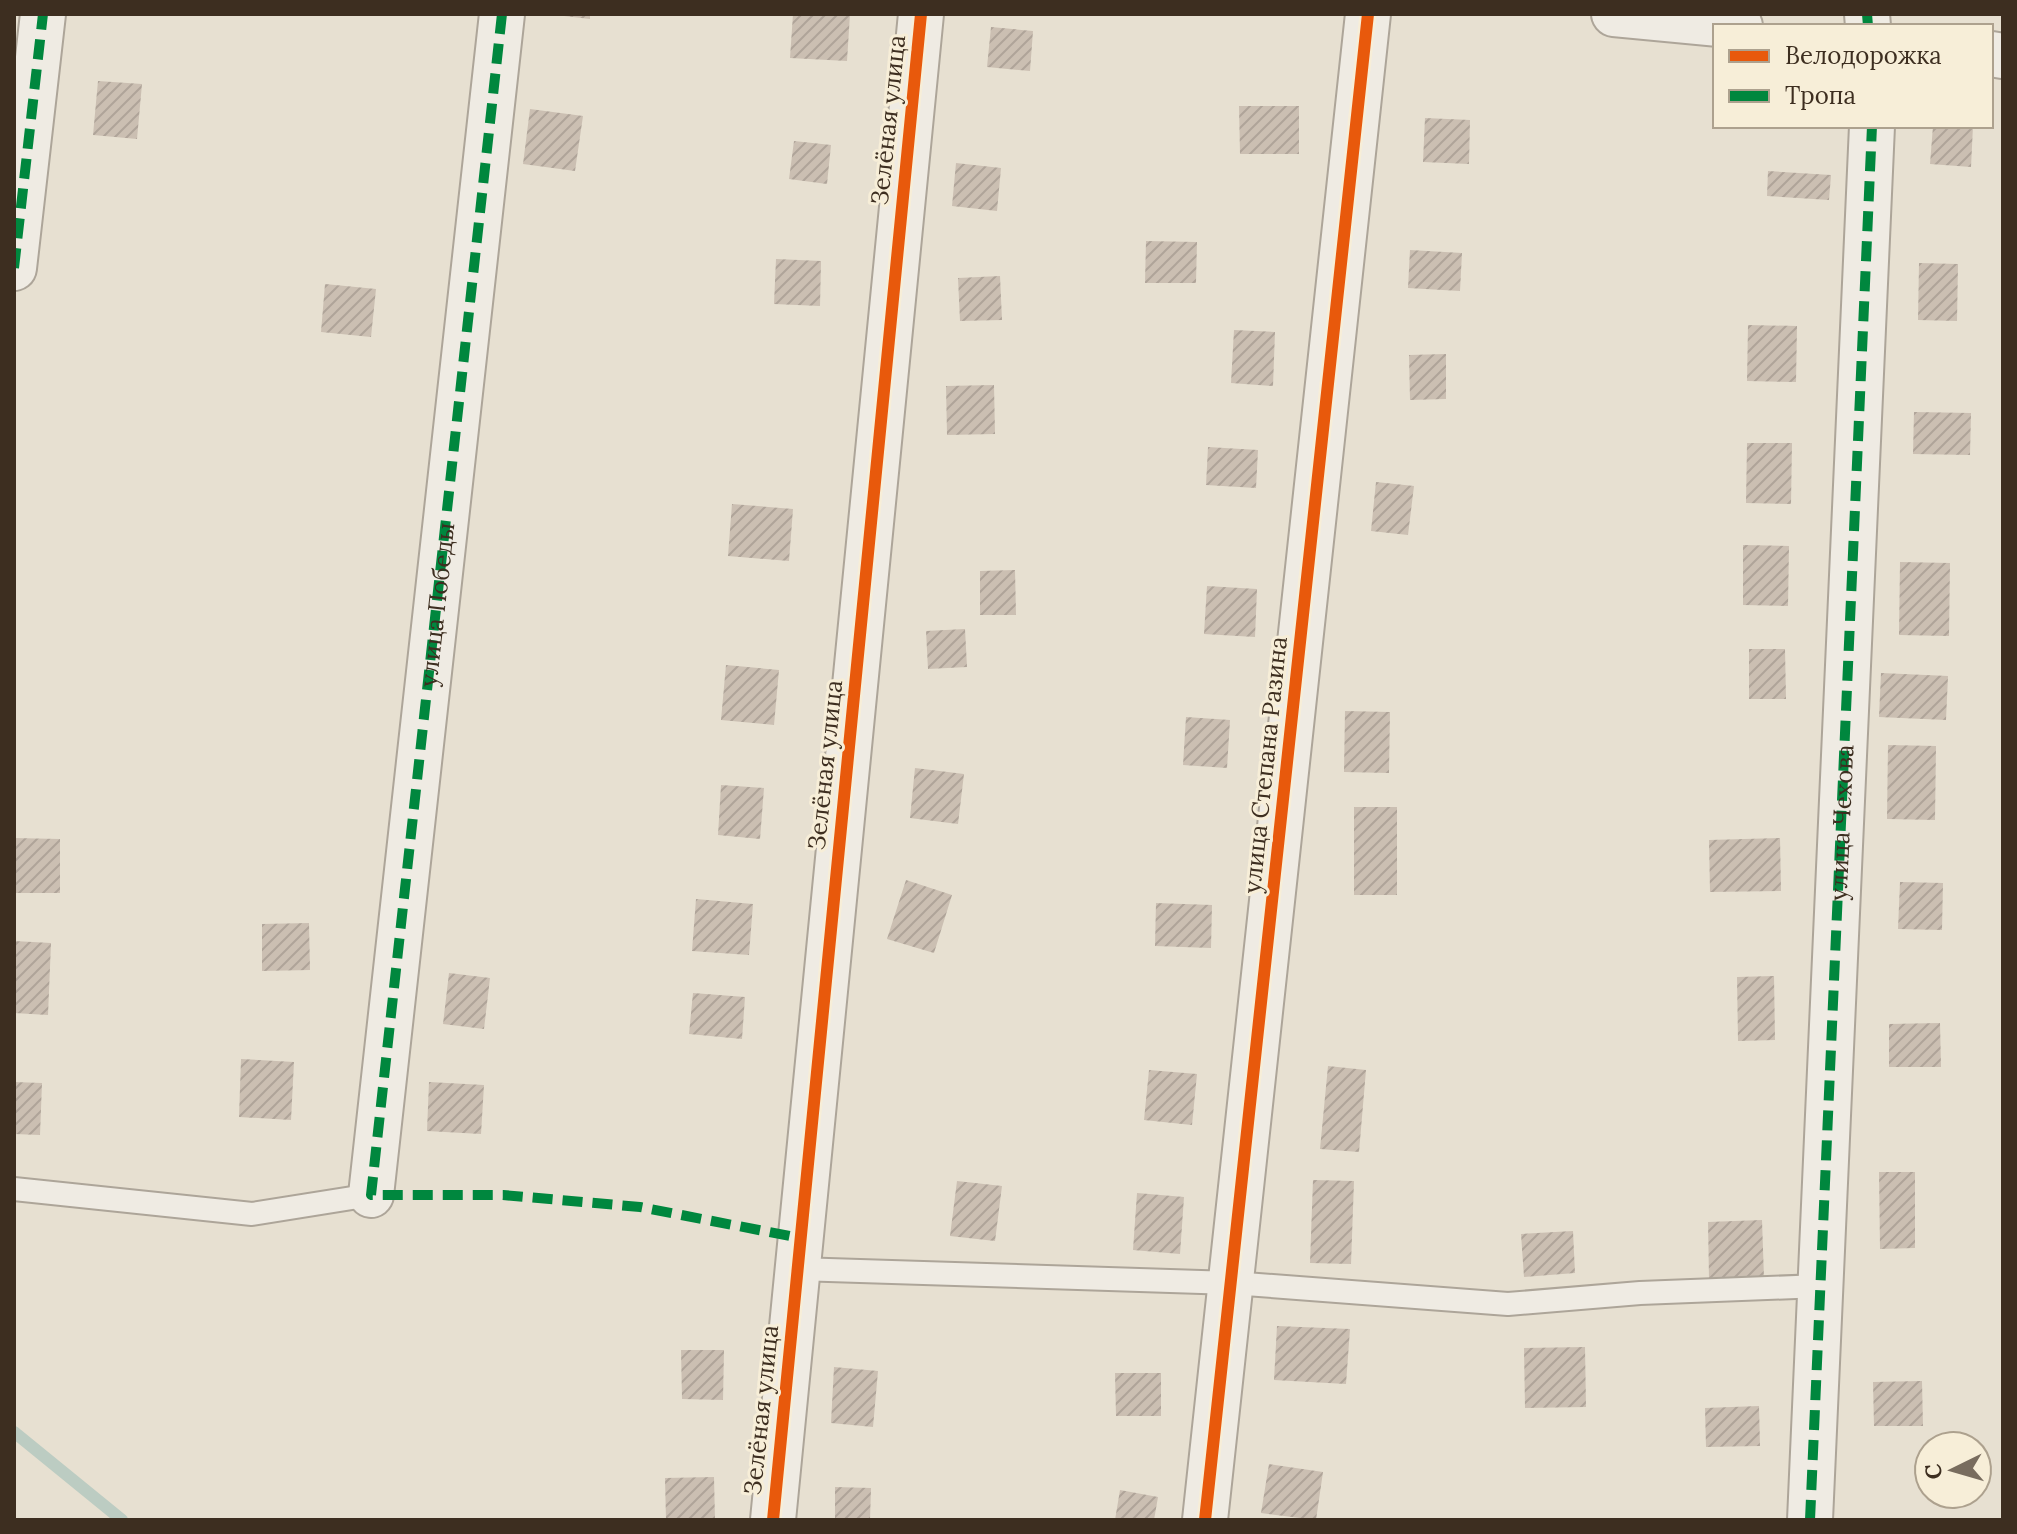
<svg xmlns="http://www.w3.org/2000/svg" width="2017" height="1534" viewBox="0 0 2017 1534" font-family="Lora,serif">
  <defs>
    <pattern id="building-hatch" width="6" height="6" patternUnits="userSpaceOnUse" patternTransform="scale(2)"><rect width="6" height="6" fill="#cbbfb2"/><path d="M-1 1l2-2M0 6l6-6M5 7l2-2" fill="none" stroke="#afa499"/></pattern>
  </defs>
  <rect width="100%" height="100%" fill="#e7e0d1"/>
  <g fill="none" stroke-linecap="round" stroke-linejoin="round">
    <path stroke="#bcccc2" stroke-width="12" d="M14,1432L122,1520"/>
  </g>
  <path fill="url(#building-hatch)" d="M564,14H590V19L564,16Z
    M793,14H850L847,61L790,58Z
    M991,27L1033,31L1030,71L987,67Z
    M98,81L142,84L137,139L93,135Z
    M1239,106H1299V154H1240Z
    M530,109L583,116L575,171L523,164Z
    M1425,118L1470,120L1469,164L1423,162Z
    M1933,126H1973L1971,167L1930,164Z
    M794,141L831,145L827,184L789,179Z
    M956,163L1001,168L997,211L952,206Z
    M1768,171L1831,175L1829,200L1767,196Z
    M1146,241L1197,242L1196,283H1145Z
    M1410,250L1462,253L1460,291L1408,288Z
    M776,259L821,261L820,306L774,304Z
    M1919,263L1958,264L1957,321L1918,320Z
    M1000,276L1002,320L960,321L958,278Z
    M325,284L376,289L371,337L321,332Z
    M1748,325L1797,326L1796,382L1747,381Z
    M1234,330L1275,332L1273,386L1231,383Z
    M1446,354V399L1410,400L1409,355Z
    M994,385L995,434L947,435L946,386Z
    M1914,412L1971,413L1970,455L1913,454Z
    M1747,443H1792L1791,504L1746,503Z
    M1208,447L1258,450L1256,488L1206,485Z
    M1376,482L1414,486L1408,535L1371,531Z
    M732,504L793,509L789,561L728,556Z
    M1743,545L1789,546L1788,606L1743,605Z
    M1900,562L1950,563L1949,636L1899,635Z
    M1015,570L1016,615H980V571Z
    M1207,586L1257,589L1255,637L1204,634Z
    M965,629L967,667L928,669L926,631Z
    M1749,649H1785L1786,699H1749Z
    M726,665L779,670L774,725L721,720Z
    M1881,673L1948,676L1946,720L1879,717Z
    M1345,711L1390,712L1389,773L1344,772Z
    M1186,717L1230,720L1227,768L1183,765Z
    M1888,745L1936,746L1935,820L1887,819Z
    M915,768L964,774L958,824L910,818Z
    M721,785L764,788L760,839L718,835Z
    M1354,807H1397V895H1354Z
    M14,838L60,839V893H14Z
    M1780,838L1781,891L1710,892L1709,840Z
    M906,880L952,895L934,953L887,939Z
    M1900,882L1943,883L1942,930L1898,929Z
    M696,899L753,904L749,955L692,951Z
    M1156,903L1212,905L1211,948L1155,946Z
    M309,923L310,970L262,971V924Z
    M14,941L51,943L48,1015L14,1013Z
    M449,973L490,978L484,1029L443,1024Z
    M1774,976L1775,1040L1738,1041L1737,977Z
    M693,993L745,997L742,1039L689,1034Z
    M1940,1023L1941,1067H1889V1024Z
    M241,1059L294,1062L291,1120L239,1117Z
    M1328,1066L1366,1070L1359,1152L1320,1149Z
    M1149,1070L1197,1074L1192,1125L1144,1120Z
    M14,1082L42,1083L40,1135L14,1134Z
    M429,1082L484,1085L481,1134L427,1131Z
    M1879,1172H1915V1248L1880,1249Z
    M1313,1180L1354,1181L1351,1264L1310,1263Z
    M957,1181L1002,1186L995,1241L950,1236Z
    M1137,1193L1184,1197L1180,1254L1133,1250Z
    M1762,1220L1764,1278L1709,1279L1708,1222Z
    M1573,1231L1575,1273L1524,1277L1521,1234Z
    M1277,1326L1350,1329L1346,1384L1274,1380Z
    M1585,1347L1586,1407L1525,1408L1524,1348Z
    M681,1350H724L723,1400L682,1399Z
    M834,1367L878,1371L873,1427L831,1423Z
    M1115,1373H1161V1416H1116Z
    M1922,1381L1923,1426H1874L1873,1382Z
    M1759,1406L1760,1446L1706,1447L1705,1408Z
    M1269,1464L1323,1472L1316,1520L1261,1513Z
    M714,1477L715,1520H666L665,1478Z
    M835,1487L871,1488L870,1520H835Z
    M1120,1490L1158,1497L1154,1520H1115Z"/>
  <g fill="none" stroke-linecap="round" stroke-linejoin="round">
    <defs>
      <path id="service" d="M14,1189L252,1214L371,1195
        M797,1269L1232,1283L1508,1304L1640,1293L1820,1286"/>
      <g id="minor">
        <path d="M1614,14L1740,26"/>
        <path d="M1867,14L1868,26"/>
        <path d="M1991,54L2003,56"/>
        <path d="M14,268L43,14"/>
        <path id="s1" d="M371,1195L502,14"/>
        <path d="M773,1520L921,14"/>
        <path d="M1205,1520L1368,14"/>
        <path id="s2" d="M1810,1520L1872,126"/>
      </g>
    </defs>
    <use href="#service" stroke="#ada599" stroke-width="26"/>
    <use href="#minor" stroke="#ada599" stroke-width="48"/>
    <use href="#service" stroke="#efebe3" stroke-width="22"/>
    <use href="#minor" stroke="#efebe3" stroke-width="44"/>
    <path stroke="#00873e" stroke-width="10" stroke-dasharray="20 10" stroke-linecap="butt" d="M502,14L371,1195H503L640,1207L800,1238
      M1867,14L1868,26
      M14,268L43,14
      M1810,1520L1872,126"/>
    <defs>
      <path id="cycleway" d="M773,1520L921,14
        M1205,1520L1368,14"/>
    </defs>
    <use href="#cycleway" stroke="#f7eed8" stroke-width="17"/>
    <use href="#cycleway" stroke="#e8590c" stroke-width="12"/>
  </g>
  <g text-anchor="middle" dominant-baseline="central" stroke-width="6" stroke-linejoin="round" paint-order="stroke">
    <g font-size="24" fill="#3d2e20" stroke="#f7eed8">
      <text transform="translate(888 120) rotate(-84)">Зелёная улица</text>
      <text stroke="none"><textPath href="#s1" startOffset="594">улица Победы</textPath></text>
      <text transform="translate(825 765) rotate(-84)">Зелёная улица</text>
      <text transform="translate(1265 765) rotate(-84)">улица Степана Разина</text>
      <text stroke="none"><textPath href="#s2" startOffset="698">улица Чехова</textPath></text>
      <text transform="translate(761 1410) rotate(-84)">Зелёная улица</text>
    </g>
  </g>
  <rect width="2017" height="1534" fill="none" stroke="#3d2e20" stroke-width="32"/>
  <rect x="1713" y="24" width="280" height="104" fill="#f7eed8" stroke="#ada18e" stroke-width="2"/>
  <rect x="1729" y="50" width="40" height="12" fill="#e8590c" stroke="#ada18e" stroke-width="2"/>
  <text x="1785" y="64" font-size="24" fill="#3d2e20">Велодорожка</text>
  <rect x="1729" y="90" width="40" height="12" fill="#00873e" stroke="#ada18e" stroke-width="2"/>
  <text x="1785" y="104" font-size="24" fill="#3d2e20">Тропа</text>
  <g transform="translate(1953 1470) rotate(265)"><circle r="38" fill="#f7eed8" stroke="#ada18e" stroke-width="2"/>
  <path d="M0-6L14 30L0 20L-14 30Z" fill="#786c5e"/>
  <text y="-12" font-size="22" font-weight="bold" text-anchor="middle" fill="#3d2e20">С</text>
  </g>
</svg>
